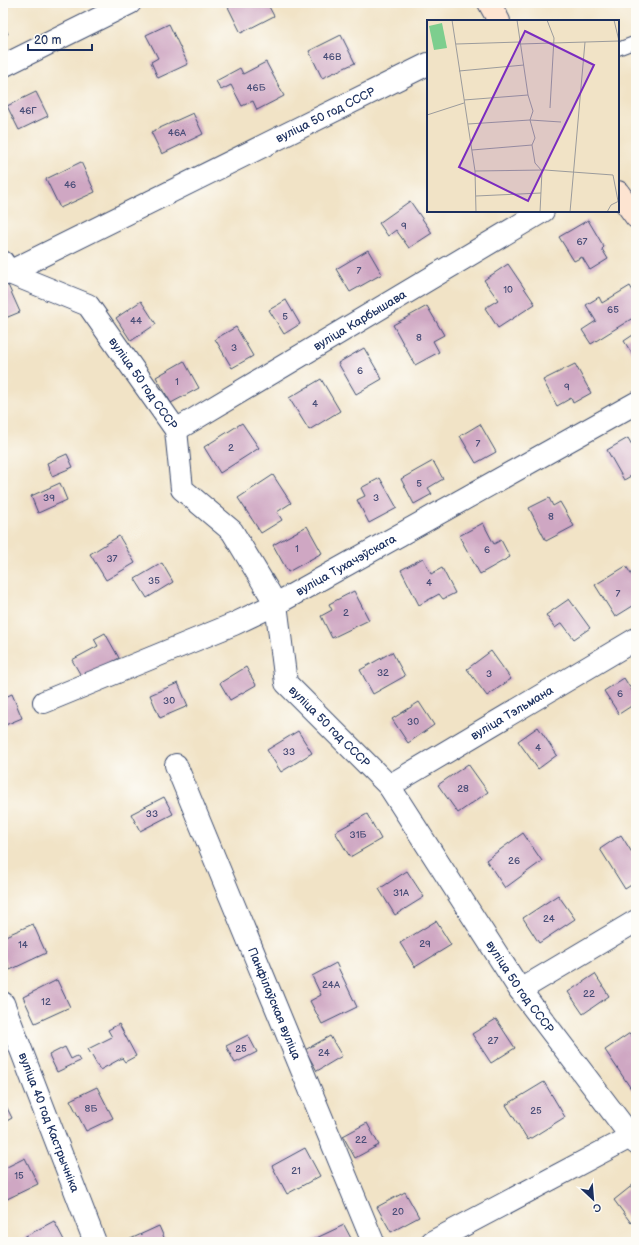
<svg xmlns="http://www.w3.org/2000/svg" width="639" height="1245" viewBox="0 0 639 1245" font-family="'Balsamiq Sans',sans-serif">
  <rect width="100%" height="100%" fill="#fdfcf7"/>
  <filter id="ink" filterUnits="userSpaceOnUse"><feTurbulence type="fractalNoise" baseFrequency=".025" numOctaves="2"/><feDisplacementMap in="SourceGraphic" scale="8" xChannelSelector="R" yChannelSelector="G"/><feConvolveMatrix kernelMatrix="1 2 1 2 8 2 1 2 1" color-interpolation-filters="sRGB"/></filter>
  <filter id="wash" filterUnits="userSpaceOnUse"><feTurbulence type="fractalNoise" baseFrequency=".012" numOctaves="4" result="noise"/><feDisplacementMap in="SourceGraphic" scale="16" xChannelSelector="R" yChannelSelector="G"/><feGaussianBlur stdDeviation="0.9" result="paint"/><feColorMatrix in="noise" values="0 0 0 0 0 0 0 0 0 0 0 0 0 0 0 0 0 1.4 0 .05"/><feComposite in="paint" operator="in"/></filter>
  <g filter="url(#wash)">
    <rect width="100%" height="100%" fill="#f1e3c6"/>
    <g id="blocks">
      <path fill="#cfa7c3" d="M226,3H267L274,16L241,33Z
        M3,23L8,34L3,36Z
        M169,24L188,64L158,78L151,62L158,58L146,35Z
        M341,35L355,63L322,78L309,51Z
        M266,62L284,96L257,110L253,101L242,106L231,85L221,90L216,81L240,68L243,74Z
        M36,92L48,116L19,130L7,106Z
        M193,113L203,134L162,154L151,132Z
        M81,162L95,192L60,208L46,179Z
        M410,201L432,233L409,248L396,230L388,236L379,223Z
        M588,220L604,247L602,249L608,259L590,270L582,257L574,261L559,237Z
        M368,250L382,274L350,292L336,269Z
        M508,264L535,304L498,328L485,308L498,300L484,280Z
        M8,285L20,312L3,319V287Z
        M630,286L636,296V316L591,344L582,330L596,321L586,305L599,297L602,303Z
        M286,300L300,324L284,334L269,310Z
        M141,301L156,324L131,341L116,318Z
        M427,306L444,335L433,341L439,352L415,365L393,325Z
        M236,327L253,356L232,368L215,339Z
        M636,333V360L624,341Z
        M364,348L382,379L356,394L338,363Z
        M184,361L199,388L171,403L156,377Z
        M575,364L591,393L573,403L571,398L557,406L543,380Z
        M321,379L340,411L309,430L289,398Z
        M242,423L259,448L220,473L204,447Z
        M480,424L496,452L476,463L460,436Z
        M628,438L636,452V473L624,480L607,450Z
        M67,454L73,467L52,476L47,463Z
        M433,461L443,479L428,488L432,494L414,504L401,479Z
        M273,475L291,503L277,512L282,520L261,533L238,498Z
        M380,478L397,508L369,523L357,500L365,496L361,488Z
        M60,483L67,500L38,513L31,496Z
        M549,498L553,506L560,502L574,526L546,541L529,508Z
        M483,523L494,544L501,540L510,557L480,574L459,536Z
        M307,526L322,553L288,572L273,545Z
        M119,536L135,563L106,580L90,554Z
        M423,558L431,574L442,568L455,593L443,599L439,594L419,605L401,570Z
        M162,563L173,582L147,598L135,579Z
        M626,566L636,582V604L615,617L595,585Z
        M354,591L369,620L332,638L321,616L332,610L329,604Z
        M569,599L590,628L574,639L562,623L555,628L546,615Z
        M105,633L119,658L83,679L72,660L98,646L94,639Z
        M491,651L511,679L487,696L467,669Z
        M392,652L405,676L373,694L360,670Z
        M246,667L256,685L230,700L220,683Z
        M624,678L636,697V703L619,714L604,691Z
        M178,683L188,706L160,718L150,695Z
        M12,694L22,718L3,726V698Z
        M419,702L434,725L408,743L392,719Z
        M538,727L557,755L538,769L518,741Z
        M298,731L312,753L281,772L267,750Z
        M468,764L488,792L458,813L438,785Z
        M164,797L173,814L140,831L131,814Z
        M367,814L381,839L350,857L335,832Z
        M523,833L542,861L505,888L486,860Z
        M621,835L636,859V882L625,889L600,849Z
        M407,871L424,897L395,915L379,889Z
        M558,895L575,919L539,943L523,918Z
        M436,921L451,945L415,967L400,943Z
        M33,924L46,953L10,970L3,955V937Z
        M336,963L357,1007L322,1024L310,1001L321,995L312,976Z
        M595,974L609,996L583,1014L568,992Z
        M57,980L70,1007L35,1023L23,997Z
        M496,1019L515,1048L491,1063L472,1034Z
        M119,1024L136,1056L125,1062L122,1058L100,1070L88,1049L112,1037L108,1030Z
        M630,1033L636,1042V1096L605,1050Z
        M248,1035L257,1052L235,1063L226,1046Z
        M330,1036L342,1056L317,1071L305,1050Z
        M65,1047L71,1059L77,1056L80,1061L57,1072L49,1055Z
        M544,1082L565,1117L528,1140L506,1105Z
        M97,1087L113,1118L86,1131L70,1100Z
        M3,1100L12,1118L3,1123Z
        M367,1123L379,1145L355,1158L343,1136Z
        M305,1148L320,1176L287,1194L272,1166Z
        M25,1158L38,1184L3,1201V1169Z
        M634,1184L636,1187V1219L631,1223L614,1200Z
        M405,1192L419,1217L391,1232L377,1207Z
        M54,1221L65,1242H27L24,1237Z
        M344,1225L353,1242H308Z
        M159,1226L166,1242H124Z"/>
    </g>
  </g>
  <g filter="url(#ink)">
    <use href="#blocks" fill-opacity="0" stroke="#3b4a6e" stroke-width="1"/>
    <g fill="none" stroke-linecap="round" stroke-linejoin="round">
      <defs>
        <path id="lane" d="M618,49L636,42"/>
        <g id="street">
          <path d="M3,66L130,3"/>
          <path id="s1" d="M3,262L7,272L88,305L176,430L182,489L232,531L276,604L286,683L389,786L520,990L636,1143"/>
          <path id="s2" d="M3,275L428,64"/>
          <path id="s3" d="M176,430L543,211"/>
          <path id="s4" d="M44,702L234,624L276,604L636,403"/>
          <path id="s5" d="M176,765L373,1242"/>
          <path id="s6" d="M389,786L636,639"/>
          <path d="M520,990L636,921"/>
          <path id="s7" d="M3,1003L95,1242"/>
          <path d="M432,1242L630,1137"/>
        </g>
        <path id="secondary" d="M489,3L499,21
          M618,192L636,217"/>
      </defs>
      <use href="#lane" stroke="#3b4a6e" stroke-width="14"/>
      <use href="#street" stroke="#3b4a6e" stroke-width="24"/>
      <use href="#secondary" stroke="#3b4a6e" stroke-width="24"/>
      <use href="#lane" stroke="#fff" stroke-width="12"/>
      <use href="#street" stroke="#fff" stroke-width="22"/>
      <use href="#secondary" stroke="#fde4d1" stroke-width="22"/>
    </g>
  </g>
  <g text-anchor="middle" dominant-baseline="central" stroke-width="4" stroke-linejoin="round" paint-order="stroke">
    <g font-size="10" fill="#484d77">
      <text x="332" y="57">46В</text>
      <text x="256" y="88">46Б</text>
      <text x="28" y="111">46Г</text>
      <text x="177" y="133">46А</text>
      <text x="70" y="185">46</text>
      <text x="404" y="226">9</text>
      <text x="582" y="242">67</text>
      <text x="359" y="271">7</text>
      <text x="508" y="290">10</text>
      <text x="613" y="310">65</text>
      <text x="285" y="317">5</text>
      <text x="136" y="321">44</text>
      <text x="419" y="338">8</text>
      <text x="234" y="348">3</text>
      <text x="360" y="371">6</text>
      <text x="177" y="382">1</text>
      <text x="567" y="387">9</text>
      <text x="315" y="404">4</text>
      <text x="478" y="444">7</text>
      <text x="231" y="448">2</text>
      <text x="419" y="484">5</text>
      <text x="49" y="498">39</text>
      <text x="376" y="498">3</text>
      <text x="551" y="517">8</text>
      <text x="297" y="549">1</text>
      <text x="487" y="550">6</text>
      <text x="112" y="559">37</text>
      <text x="154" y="581">35</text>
      <text x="429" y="583">4</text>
      <text x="618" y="594">7</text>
      <text x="346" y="613">2</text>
      <text x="383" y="673">32</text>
      <text x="489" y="674">3</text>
      <text x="620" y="694">6</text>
      <text x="169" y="701">30</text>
      <text x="413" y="722">30</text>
      <text x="538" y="748">4</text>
      <text x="289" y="752">33</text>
      <text x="463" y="789">28</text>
      <text x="152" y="814">33</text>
      <text x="358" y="835">31Б</text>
      <text x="514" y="861">26</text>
      <text x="401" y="893">31А</text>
      <text x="549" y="919">24</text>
      <text x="425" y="944">29</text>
      <text x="23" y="945">14</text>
      <text x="331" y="985">24А</text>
      <text x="589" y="994">22</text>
      <text x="46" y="1002">12</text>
      <text x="493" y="1041">27</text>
      <text x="241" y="1049">25</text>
      <text x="324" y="1053">24</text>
      <text x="91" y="1109">8Б</text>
      <text x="536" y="1111">25</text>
      <text x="361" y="1140">22</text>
      <text x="296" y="1171">21</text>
      <text x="19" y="1176">15</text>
      <text x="398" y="1212">20</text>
    </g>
    <g font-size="12" fill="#1b2f5e" stroke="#fdfcf7">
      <text stroke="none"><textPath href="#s2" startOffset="360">вуліца 50 год СССР</textPath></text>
      <text stroke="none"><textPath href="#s3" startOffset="214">вуліца Карбышава</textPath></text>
      <text stroke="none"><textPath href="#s1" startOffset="194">вуліца 50 год СССР</textPath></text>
      <text stroke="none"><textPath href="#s4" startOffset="332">вуліца Тухачэўскага</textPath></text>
      <text stroke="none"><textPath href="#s6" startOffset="143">вуліца Тэльмана</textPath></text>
      <text stroke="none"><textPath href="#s1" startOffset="602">вуліца 50 год СССР</textPath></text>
      <text stroke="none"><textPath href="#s1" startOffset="926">вуліца 50 год СССР</textPath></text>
      <text stroke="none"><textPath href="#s5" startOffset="258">Панфілаўская вуліца</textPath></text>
      <text stroke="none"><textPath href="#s7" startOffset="128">вуліца 40 год Кастрычніка</textPath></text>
    </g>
  </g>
  <g transform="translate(427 20)">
    <rect width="192" height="192" fill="#f1e3c6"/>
    <path d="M15,3L20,28L7,30L2,6Z" fill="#7dce8e"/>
    <path fill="none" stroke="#9b9b9c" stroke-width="1" d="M25,0L48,151L49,192M90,0L101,75L106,91L103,100L108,118L105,125L108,143L115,151L113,192M120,0L127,18L123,88M29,24L93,22M93,24L192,21L187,0M32,51L97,45M37,80L101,75M0,95L37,83M41,104L103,100L134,102M45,130L105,125M48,151L118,150L186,155L191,181M49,176L114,173M143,192L158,22M180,192L184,185L192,181"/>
    <path fill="#7b2cbf" fill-opacity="0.15" stroke="#7b2cbf" stroke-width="2" d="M98,11L167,45L101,181L32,147Z"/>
    <rect width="192" height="192" fill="none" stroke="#1b2f5e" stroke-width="2"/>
  </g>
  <rect width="639" height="1245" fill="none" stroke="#fdfcf7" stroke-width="16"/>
  <g transform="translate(593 1199) rotate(154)" stroke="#fdfcf7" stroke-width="3" paint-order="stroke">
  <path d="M0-3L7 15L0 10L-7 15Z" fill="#1b2f5e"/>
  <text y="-6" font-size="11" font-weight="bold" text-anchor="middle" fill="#1b2f5e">С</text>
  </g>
  <path d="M28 44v6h64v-6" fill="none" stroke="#1b2f5e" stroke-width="2"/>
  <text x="34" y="44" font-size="12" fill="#1b2f5e" stroke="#fdfcf7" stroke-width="3" paint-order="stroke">20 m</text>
</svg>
